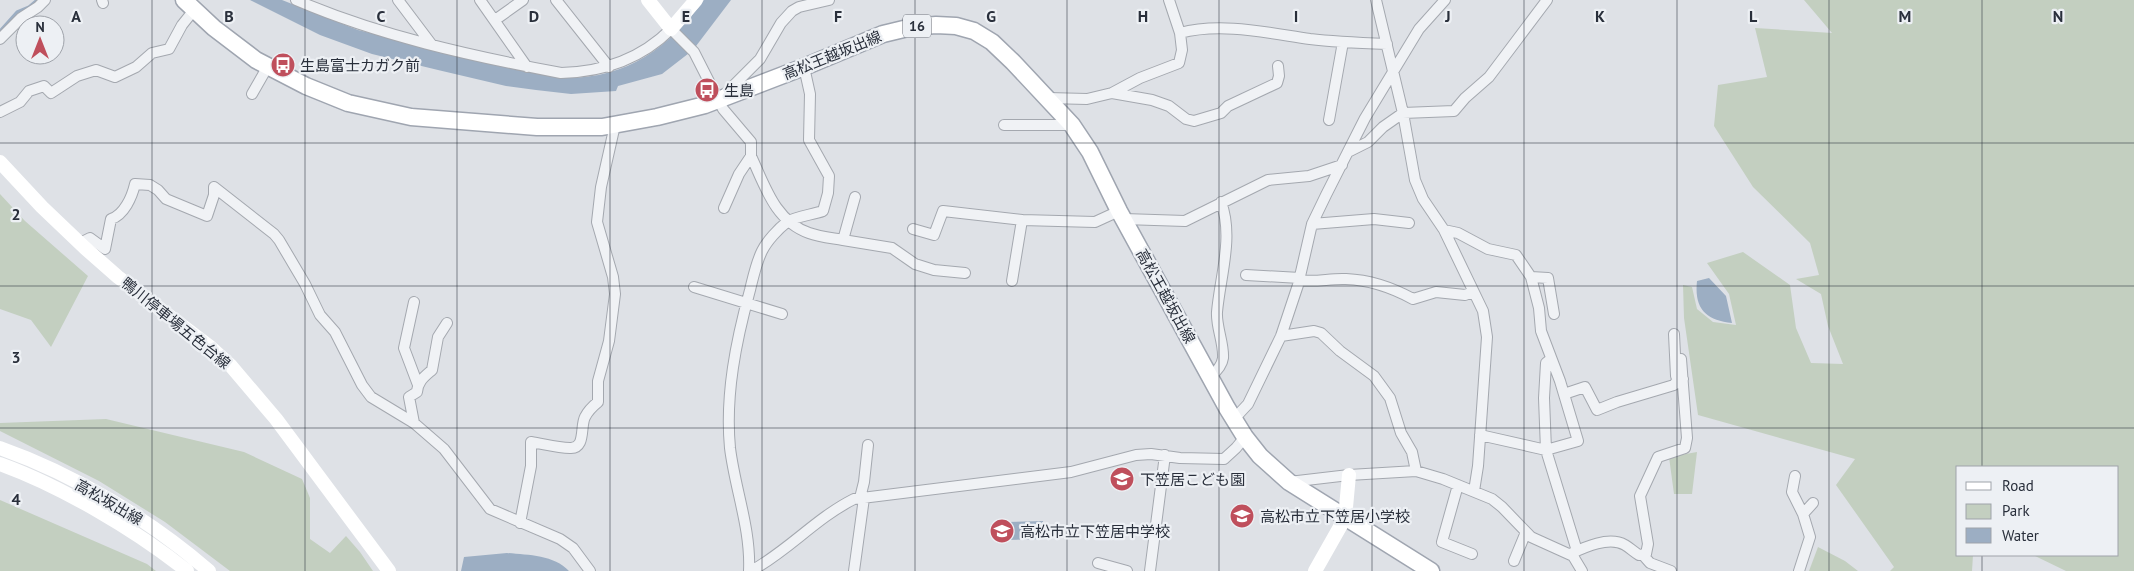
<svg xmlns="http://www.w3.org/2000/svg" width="2134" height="571" viewBox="0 0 2134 571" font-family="'PT Sans','Noto Sans JP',sans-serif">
  <rect width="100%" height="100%" fill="#dee1e6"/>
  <path fill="#c3cfc0" d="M1804,0H2134V571H2066L2033,555H2118V467H1958V555H1973L1972,571H1890L1894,567L1836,485L1855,459L1698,415L1684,318L1683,285L1692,287L1697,309L1713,322L1736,325L1729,294L1707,263L1743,252L1790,285L1796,328L1811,363L1843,364L1828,326L1821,294L1796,279L1819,275L1810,243L1753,187L1714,126L1718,85L1767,77L1755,28L1832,33Z
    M0,194L25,221L88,276L51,347L31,320L0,309Z
    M106,419L244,452L302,479L310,498V539L330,553L346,536L360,552L373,571H230L165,522L99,481L0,431V423Z
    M1697,452L1692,494H1674L1669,457Z
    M0,500L147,564L156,571H0Z
    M1818,547L1845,561L1858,571H1809Z"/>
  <path fill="#9caec3" d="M250,0H282L358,30L496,64L566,78C628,78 668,48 704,0H731L693,50L662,74L618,86L616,91L571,94L536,90L506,86L438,70L372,54L320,35Z
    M1709,278L1726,296L1732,323C1706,320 1694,309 1697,281Z
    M1043,521L1044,539L1006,540V522Z
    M507,553C528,555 554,555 569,571H461L464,557Z"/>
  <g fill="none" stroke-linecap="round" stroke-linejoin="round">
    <path stroke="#9caec3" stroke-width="3" d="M0,31L17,12L29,7L37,0"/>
    <defs>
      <path id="street" d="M102,0L103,3
        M296,0C380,36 471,56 561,73C603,72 641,59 671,29L694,52L723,109L751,142V156L739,174L724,208
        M398,0L432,45
        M480,0L527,67
        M556,0L609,67
        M1169,0L1180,33C1221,22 1268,33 1310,39C1335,42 1361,43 1387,44
        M1376,0L1403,113L1415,180L1423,199L1444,230L1483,311L1487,337L1478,466L1474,491
        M495,20L523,0
        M0,39L21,18L38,7L45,0
        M1112,93L1152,100L1169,106L1186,119L1194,121L1221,113L1228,106L1277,83L1279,76L1278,66
        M252,94L268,66
        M723,96L760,59L781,23L792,11L799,7L829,0
        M1048,98L1087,99L1112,93L1140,78L1179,63L1182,50L1180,33
        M0,112L20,102L29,91L44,86L51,93L77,76L96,70L115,77L136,67L152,53L169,49L182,25L194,10
        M1329,120L1343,42
        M1004,125H1072
        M1348,152L1368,142L1383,127L1403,113L1454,111L1465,98L1489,77L1547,0
        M751,156C765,186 775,221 809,233C820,237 832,238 843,240L855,197
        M214,187L274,234L279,240L305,284L320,315L335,332L362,385L371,397L414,423L444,449L490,509L560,539L573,548L590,571
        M1124,219L1185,221L1268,180L1309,176L1342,165
        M1312,224L1374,219L1409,223
        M913,229L934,235L943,211L1022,220L1095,222L1119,211
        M1444,230L1458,233L1488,249L1516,255L1531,277L1548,278L1554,314
        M843,240L892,248L915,264L934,270L965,273
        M80,243L90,238L105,249L111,219C124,215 132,197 135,184L150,185L158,190L166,199L207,216L214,195V187
        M1246,275L1300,278
        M1299,280C1315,283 1330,278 1346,279C1370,280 1393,288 1413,299L1436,292L1465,295L1473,292
        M1012,281L1022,220
        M694,287L782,314
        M414,302L404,348L418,385
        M1674,334L1676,376
        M1281,336L1314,331L1321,333L1340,351L1374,376L1390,398L1401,433L1412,452L1416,471
        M1551,359L1546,363L1544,398L1546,450L1577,551
        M1210,377C1216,372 1222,366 1223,358C1224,343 1216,327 1217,312C1220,277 1234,237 1221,202
        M1564,394L1585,387L1597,410L1617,402L1674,385L1676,382L1683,379
        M1234,419L1248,404L1281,336L1298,285L1312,224L1326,195L1365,118L1419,29L1445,0
        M414,423L409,397L417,392C418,381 424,377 432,370L438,337L447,323
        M1480,435L1546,450L1578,441L1560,381L1541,331L1539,308L1531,277
        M1795,476L1792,492L1803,514
        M1289,482L1349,475L1416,471L1443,479L1492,499L1502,507L1531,537L1573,556L1582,571
        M1458,485L1442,542L1472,554
        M860,498L864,482L868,445
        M520,523L531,466V442C544,444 557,448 570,448C586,449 580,426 585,417C588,411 593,406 598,402V381L609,341L615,294L613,277L597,222L601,187L615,125
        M1570,554C1585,547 1609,536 1625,545C1630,548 1634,552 1639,555L1646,554L1648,544L1640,496L1658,457L1685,448L1687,438L1681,359
        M1643,555L1650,563L1671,571
        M1514,561L1526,532
        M1098,563L1127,571
        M749,571C751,529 735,489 730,448C725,395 736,341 750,290C753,278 756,263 762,251C767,241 778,229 787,222C796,216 812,215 823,211L828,193L829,176L809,140L810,94L804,67
        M751,571C788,551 816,518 854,499L1071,472L1136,455L1151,454L1180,458L1224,459L1236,448L1245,437
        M854,571L864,498
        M1150,571L1165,455
        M1799,571L1810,537L1803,514L1813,503"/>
      <path id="primary" d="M184,0L214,28L256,60L306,86L348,103L411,117L537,127H602L657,117L705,105L804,67L883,34L912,27L936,25L956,26L974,31L992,42L1013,62L1072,125L1090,152L1119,211L1227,408L1245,437L1260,456L1289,482L1431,571"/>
    </defs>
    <use href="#street" stroke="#a4a8af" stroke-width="12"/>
    <use href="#primary" stroke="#9fa5b0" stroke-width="19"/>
    <use href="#street" stroke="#f0f2f5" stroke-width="10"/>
    <path stroke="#fff" stroke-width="14" d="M648,0L671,29L696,0
      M0,162L42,207L85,248L118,277L209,346L231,366L276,419L389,571
      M0,448C74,474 150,520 209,571
      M0,464C61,486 136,530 187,571
      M1315,571L1345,518L1349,475"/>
    <use href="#primary" stroke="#fff" stroke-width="16"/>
  </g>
  <path fill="none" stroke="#292f3b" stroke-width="1" stroke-opacity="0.55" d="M152,0V571M305,0V571M457,0V571M610,0V571M762,0V571M915,0V571M1067,0V571M1219,0V571M1372,0V571M1524,0V571M1677,0V571M1829,0V571M1982,0V467M0,143H2134M0,286H2134M0,428H2134M1982,555V571"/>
  <defs>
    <symbol id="bus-disc" viewBox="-11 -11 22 22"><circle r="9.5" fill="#bf4f5c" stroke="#edf0f4"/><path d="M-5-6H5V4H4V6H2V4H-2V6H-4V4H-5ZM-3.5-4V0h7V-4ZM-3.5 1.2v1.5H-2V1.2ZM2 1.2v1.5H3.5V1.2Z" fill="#fff"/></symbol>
    <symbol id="school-disc" viewBox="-11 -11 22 22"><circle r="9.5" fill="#bf4f5c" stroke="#edf0f4"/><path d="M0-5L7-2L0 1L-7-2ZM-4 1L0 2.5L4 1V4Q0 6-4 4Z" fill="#fff"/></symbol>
  </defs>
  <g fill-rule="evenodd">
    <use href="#bus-disc" x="269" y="51" width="28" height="28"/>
    <use href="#bus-disc" x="693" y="76" width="28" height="28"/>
    <use href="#school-disc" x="1108" y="465" width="28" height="28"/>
    <use href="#school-disc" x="1228" y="502" width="28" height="28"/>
    <use href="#school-disc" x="988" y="517" width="28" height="28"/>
  </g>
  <g text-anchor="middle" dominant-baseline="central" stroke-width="4.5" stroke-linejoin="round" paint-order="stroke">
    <rect fill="#edf0f4" stroke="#646972" stroke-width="1" x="903" y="14.5" width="28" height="23" rx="4"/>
    <g font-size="14" font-weight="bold" fill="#292f3b">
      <text x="917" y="26">16</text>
    </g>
    <g font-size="15" fill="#292f3b" stroke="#edf0f4">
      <text transform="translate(832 55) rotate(-22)">高松王越坂出線</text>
      <text transform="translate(1166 296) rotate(61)">高松王越坂出線</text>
      <text transform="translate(176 323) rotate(39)">鴨川停車場五色台線</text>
      <text transform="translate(109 502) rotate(30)">高松坂出線</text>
    </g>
    <g font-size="15" fill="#292f3b" stroke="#edf0f4" text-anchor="start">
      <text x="300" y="65">生島富士カガク前</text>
      <text x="724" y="90">生島</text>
      <text x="1140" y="479">下笠居こども園</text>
      <text x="1260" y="516">高松市立下笠居小学校</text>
      <text x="1020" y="531">高松市立下笠居中学校</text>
    </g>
  </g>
  <g font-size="16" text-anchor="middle" font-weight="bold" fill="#292f3b" stroke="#edf0f4" stroke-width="4.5" stroke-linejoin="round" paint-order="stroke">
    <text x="76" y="22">A</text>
    <text x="229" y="22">B</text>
    <text x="381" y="22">C</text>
    <text x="534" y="22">D</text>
    <text x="686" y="22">E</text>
    <text x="838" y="22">F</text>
    <text x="991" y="22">G</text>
    <text x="1143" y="22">H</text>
    <text x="1296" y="22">I</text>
    <text x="1448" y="22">J</text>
    <text x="1600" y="22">K</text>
    <text x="1753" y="22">L</text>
    <text x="1905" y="22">M</text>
    <text x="2058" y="22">N</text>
    <text x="16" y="220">2</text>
    <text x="16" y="363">3</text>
    <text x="16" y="505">4</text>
  </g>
  <rect x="1956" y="466" width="162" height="90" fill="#edf0f4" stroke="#9fa3aa"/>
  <rect x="1966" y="482" width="25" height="8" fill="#ffffff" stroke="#9fa3aa"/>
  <text x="2002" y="491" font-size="15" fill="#292f3b">Road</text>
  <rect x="1966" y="504" width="25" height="15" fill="#c3cfc0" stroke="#9fa3aa"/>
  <text x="2002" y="516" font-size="15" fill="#292f3b">Park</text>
  <rect x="1966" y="528" width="25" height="15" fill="#9caec3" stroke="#9fa3aa"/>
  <text x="2002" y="541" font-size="15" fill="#292f3b">Water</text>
  <g transform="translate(40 40)"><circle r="24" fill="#edf0f4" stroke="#9fa3aa"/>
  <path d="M0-4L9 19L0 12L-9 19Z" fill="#bf4f5c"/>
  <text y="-8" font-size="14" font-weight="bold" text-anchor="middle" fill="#292f3b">N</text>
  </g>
</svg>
